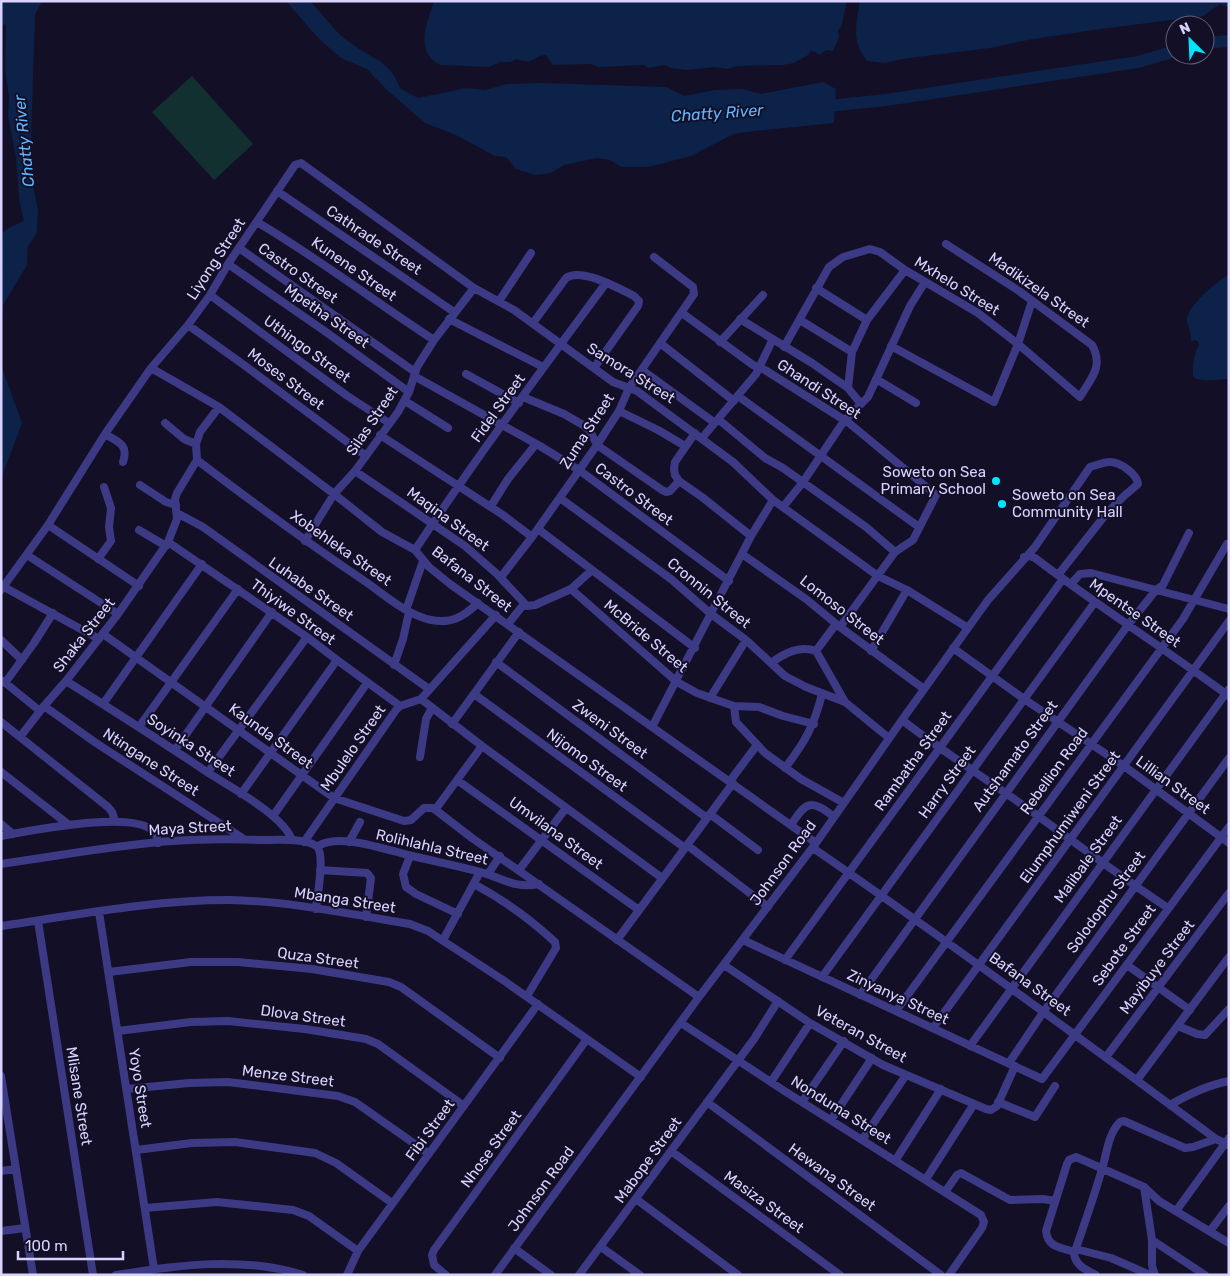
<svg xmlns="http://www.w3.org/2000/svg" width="1230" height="1276" viewBox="0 0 1230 1276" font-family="Rubik,sans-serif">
  <rect width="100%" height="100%" fill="#130f26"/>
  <path fill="#12302f" d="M192,76L253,144L214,180L152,112Z"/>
  <path fill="#0c2248" d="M1,1H42L35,15L27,265L3,305L1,333V234L9,228L24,221L19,198L16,157L8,116L9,97L5,68L6,25L1,24Z
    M286,1H310L340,35L362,51L380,61L392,72L401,89L418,98L466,88L485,90L507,84L542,83L666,87L684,96L715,90L743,89L761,94L823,82L836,89L834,123L754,131L734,134L691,156L648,167H621L610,160L597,158L564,165L551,173L535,175L516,169L506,157L495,156L456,135L425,123L387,90L367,69L341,58L320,40Z
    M434,1H847L841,27L838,30L839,37L833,51L826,50L820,55L811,50L808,55L794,63L783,65L736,66L728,69L715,67L686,70L671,68L665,65L648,68L644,65L598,67L591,64L553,65L546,55C531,56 536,66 516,59L510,62H500L489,67L440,65C414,52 427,23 434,1Z
    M860,1H1229V8L1220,4L1203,16L1101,29L1033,39L990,48L902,59L885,63L867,61C851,42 856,24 860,1Z
    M1229,274V379C1222,379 1196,383 1193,376C1193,375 1193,370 1193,368C1193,361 1195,352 1199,345L1198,341L1195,340L1191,342C1192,331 1187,327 1187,319C1188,305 1217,282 1229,274Z
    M1,365L22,423L1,479Z"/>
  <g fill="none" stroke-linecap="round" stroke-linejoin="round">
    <path stroke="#0c2248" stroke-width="12" d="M1205,43L1229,41
      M818,107L886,100L1138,62L1175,51
      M1,270L9,264L31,231L32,212L26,181"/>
    <path stroke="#3d3a85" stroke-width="8" d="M277,191L454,312
      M257,222C318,258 374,301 434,340
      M239,248L415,372
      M228,264L326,332L409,392
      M816,288L867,320
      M210,295L346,395L389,423
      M499,301L531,253
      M682,313L753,365L765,370L849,423L936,495L913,540L895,552L840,627
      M449,319L543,367
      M740,319L812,363L848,388L861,404
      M800,320L852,352
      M533,323L566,278C581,267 620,289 634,296L639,301L638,306L594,368
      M188,325L244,365L366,456
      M720,342L763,295
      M660,343L734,401
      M891,346L994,402L1018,344L1032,301
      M784,347L829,267L843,257L870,249L880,252L905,270L978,313L1018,344L1080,397C1091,378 1104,367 1092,345L1019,291L946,244
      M151,368L188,325L210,295L228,264L295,165L301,163L474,288L514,310L613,382L637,391L733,462L773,500L878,576L907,590L968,628
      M642,370L715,423
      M466,374L519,403
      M414,376L540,446L579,470L729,581
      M876,379L916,403
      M848,388L852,352L867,320L905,270
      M738,396L919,527
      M523,397L564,414L583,425L590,431L597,445L662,490L666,492L670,491L679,481
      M405,401L448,428
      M619,411L658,430L685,446
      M718,419L765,458L783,468L866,527L895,552
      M165,423L184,439L196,444
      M695,433L675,462L674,469L675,475L679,481L702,497L751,536
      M105,434C118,442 129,444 123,462
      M380,435L503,515L532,537
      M702,438L756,374L773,339
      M197,460C252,502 308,543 366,582C386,596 407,615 431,620C452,624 463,617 478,603
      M355,471L465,546L497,574L527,606L535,605L571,589L592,570
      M140,485L166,502L176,505
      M560,498L671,579L711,614L746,640L785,676L806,687L845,702L889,738
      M491,506L508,479L536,444
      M783,507L803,482L844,421L868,397L910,306L925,282
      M177,513L203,527L429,689
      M48,525L139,586
      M538,529L695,648
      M139,530L166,546
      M305,541L334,494L355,471L398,412L409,392L417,367L434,340L474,288
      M168,542L307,637L337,660L400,706
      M415,550C475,459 541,371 606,283
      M742,554L806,599L840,627L924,689
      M27,555L118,614
      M1024,557L1030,556L1035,558C1098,606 1165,649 1229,696
      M98,559L111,541L109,527L111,508L104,487
      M501,577L532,537L597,445L619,411L629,388L694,294L693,287L654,257
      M1071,584L1080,574L1091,573L1229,609
      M4,587L99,639
      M571,589L677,682L697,693L725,703L734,706L759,707L783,716L814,724
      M1,590L48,525L105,434L151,368L219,407L334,494L382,532L415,550L429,567L450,584L816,843
      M406,610L423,561
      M508,624L524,604
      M103,634L334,798L404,821L411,820L424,808H433L472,838L699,997
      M1,640L22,660
      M953,648L1024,699L1124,766L1229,843
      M816,651L845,702
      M816,651L836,624
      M871,651L907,590
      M496,662L707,818
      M771,663C784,653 800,645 816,651
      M394,665L403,639L409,612
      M3,681L40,711
      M66,681C114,711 161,741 207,772C230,787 283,815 292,840
      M5,683L34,643L53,613
      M474,694L685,848
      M710,698L746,640
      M421,699L482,746L662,878
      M103,704L202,564
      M44,706L96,743L244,839
      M734,706L736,722L765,753L801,779L844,803
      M902,720C946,754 993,783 1038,816C1081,847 1124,879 1168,908
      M1,722L108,807L112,812L115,821
      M452,724L519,632
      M139,727L238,589
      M652,727L751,536L773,500
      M20,737L44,706L66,681L118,614L168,542L177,519L175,499L177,493L197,460L196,444L200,432L219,407
      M175,750L272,612
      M420,757L426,719L432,708
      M785,768C805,742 814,726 822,694
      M1,772L69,825
      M208,772L307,637
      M457,780L639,910
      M730,781L757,745
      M241,794L337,660
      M435,810L482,746
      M710,814L758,850
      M273,816L367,683
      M1,824L13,834
      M791,825C806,801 812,799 834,817
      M1,836C29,831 135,809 154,832C157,835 157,839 158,843
      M304,842L396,710L400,706L421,699L496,615
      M349,842L360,822
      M687,845L768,907
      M318,846C341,833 383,849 408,855C432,861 456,865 480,872C504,878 513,889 539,884
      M813,848C949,942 1083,1040 1216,1139L1229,1145
      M410,856L403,874L406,887L416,894L458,914
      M1,864C58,856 115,845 172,841C202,839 233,839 264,840C276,840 306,838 316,846C326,852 317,897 316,909
      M320,870L367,873L371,878L366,917
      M519,870L566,808
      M488,874L500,856
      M474,884C504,900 530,919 555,942L556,948L527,996
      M99,912L154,1269
      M38,921L93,1275
      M1,926C76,915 152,900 229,900C289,901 350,914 410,924L428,931L503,980L641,1077
      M443,940L480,872
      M617,940L733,783
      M743,940L1042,1079L1229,827
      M785,960L1063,579
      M724,965L810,1023L883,1065L986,1109L991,1110L997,1106L1015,1066
      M1127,965L1190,1010
      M109,972L191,962H238L312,969L389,982L401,987L500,1058
      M822,977L1095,602
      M860,995L1128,625L1156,590L1163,585L1189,533
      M896,1011L1183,619L1227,544
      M681,1023L786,1092L981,1215L984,1222L982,1228L949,1275
      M1178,1026L1197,1034L1205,1035L1229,1009
      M933,1028L1229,621
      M118,1031L191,1022L228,1021L305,1029L366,1039L378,1044L464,1106
      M970,1046L1229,689
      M1106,1057L1229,893
      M1009,1063L1044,1011L1229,758
      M1,1076L33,1275
      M1137,1080L1229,957
      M771,1082L810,1023
      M127,1089L189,1083L228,1082L338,1096L355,1102L429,1154
      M707,1102L941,1275
      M802,1102L844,1041
      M998,1102L1035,1117L1055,1086
      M1170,1105C1189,1094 1208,1085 1229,1081
      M831,1120L872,1058
      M862,1140L906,1075
      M136,1150L192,1143L235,1142L315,1153L336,1163L392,1203
      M671,1151L840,1275
      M895,1161L941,1089
      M1,1171L16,1169
      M926,1179L974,1104
      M1144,1187L1152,1240V1266L1155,1275
      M945,1192L957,1175L961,1173L1010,1200L1043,1199L1055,1201
      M636,1199L738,1275
      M145,1208L217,1202L293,1210L309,1216L358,1251
      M1176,1211L1229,1138
      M1,1231L25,1228
      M1210,1231L1229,1206
      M1152,1240L1205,1275
      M601,1247L640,1275
      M514,1248L551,1275
      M1076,1249L1111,1258L1150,1275
      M1075,1252C1060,1247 1048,1248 1046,1231L1067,1164L1069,1160L1076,1157L1144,1187L1159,1201L1229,1243
      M116,1275C177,1265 243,1256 303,1275
      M347,1275L358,1251L538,1004
      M446,1275L434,1265L432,1255L434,1250L587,1039
      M495,1275L699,997L816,843L902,720L988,600L1035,547L1090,467C1097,465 1104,462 1110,462C1120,462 1137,474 1138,484L1124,496L1106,514L1058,575
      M579,1275L754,1039L778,1001
      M1096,1275C1086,1270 1076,1266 1074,1254C1084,1225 1094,1197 1102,1169C1107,1153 1108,1134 1120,1122L1124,1121L1185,1148L1193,1147L1216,1139"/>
  </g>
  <g fill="#00e5ff" stroke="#130f26" stroke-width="2">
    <circle cx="996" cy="481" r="5"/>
    <circle cx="1002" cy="504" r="5"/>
  </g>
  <g text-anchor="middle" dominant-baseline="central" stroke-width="4" stroke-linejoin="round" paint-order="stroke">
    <g font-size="15" fill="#d9d4ff" stroke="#130f26">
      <text transform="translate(374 240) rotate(34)">Cathrade Street</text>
      <text transform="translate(216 259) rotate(-57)">Liyong Street</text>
      <text transform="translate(354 269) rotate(35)">Kunene Street</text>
      <text transform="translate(298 273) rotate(35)">Castro Street</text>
      <text transform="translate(957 286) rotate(32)">Mxhelo Street</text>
      <text transform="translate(1039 290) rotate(35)">Madikizela Street</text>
      <text transform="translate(327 316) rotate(35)">Mpetha Street</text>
      <text transform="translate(307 349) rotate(36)">Uthingo Street</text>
      <text transform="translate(631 373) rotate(32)">Samora Street</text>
      <text transform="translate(286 379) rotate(37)">Moses Street</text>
      <text transform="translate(819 389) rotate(33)">Ghandi Street</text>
      <text transform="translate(498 408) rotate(-54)">Fidel Street</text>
      <text transform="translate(372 421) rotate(-56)">Silas Street</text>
      <text transform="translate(587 431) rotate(-57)">Zuma Street</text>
      <text transform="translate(634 494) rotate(37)">Castro Street</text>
      <text transform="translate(448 519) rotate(36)">Maqina Street</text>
      <text transform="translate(341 548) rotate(35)">Xobehleka Street</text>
      <text transform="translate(472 579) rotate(38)">Bafana Street</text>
      <text transform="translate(311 589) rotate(35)">Luhabe Street</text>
      <text transform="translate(709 593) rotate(39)">Cronnin Street</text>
      <text transform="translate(842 610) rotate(38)">Lomoso Street</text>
      <text transform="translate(293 612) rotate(36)">Thiyiwe Street</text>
      <text transform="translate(1135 613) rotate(35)">Mpentse Street</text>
      <text transform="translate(84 635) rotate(-52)">Shaka Street</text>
      <text transform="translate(646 636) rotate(40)">McBride Street</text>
      <text transform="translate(610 729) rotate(36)">Zweni Street</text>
      <text transform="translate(271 736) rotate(36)">Kaunda Street</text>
      <text transform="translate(191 745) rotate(33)">Soyinka Street</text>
      <text transform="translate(353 748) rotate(-55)">Mbulelo Street</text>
      <text transform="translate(1015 756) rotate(-54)">Autshamato Street</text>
      <text transform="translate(587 760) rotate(36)">Nijomo Street</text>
      <text transform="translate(913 761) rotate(-54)">Rambatha Street</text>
      <text transform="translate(151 762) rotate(33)">Ntingane Street</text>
      <text transform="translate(1054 771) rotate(-54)">Rebellion Road</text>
      <text transform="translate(947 782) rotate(-54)">Harry Street</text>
      <text transform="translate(1173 785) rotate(36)">Lillian Street</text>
      <text transform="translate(1070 817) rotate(-54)">Elumphumiweni Street</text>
      <text transform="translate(190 828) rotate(-3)">Maya Street</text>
      <text transform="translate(556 833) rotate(36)">Umvilana Street</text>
      <text transform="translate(432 847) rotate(13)">Rolihlahla Street</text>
      <text transform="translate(1088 859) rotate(-54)">Malibale Street</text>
      <text transform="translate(783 863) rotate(-54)">Johnson Road</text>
      <text transform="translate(345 900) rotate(9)">Mbanga Street</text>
      <text transform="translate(1106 902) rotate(-54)">Solodophu Street</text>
      <text transform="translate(1124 945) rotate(-54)">Sebote Street</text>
      <text transform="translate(318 958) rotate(8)">Quza Street</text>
      <text transform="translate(1157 967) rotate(-53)">Mayibuye Street</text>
      <text transform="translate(1030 984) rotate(36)">Bafana Street</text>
      <text transform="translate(898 997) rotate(25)">Zinyanya Street</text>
      <text transform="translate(303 1016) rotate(8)">Dlova Street</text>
      <text transform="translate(861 1034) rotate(29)">Veteran Street</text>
      <text transform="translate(288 1076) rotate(7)">Menze Street</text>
      <text transform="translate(140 1088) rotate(81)">Yoyo Street</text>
      <text transform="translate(79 1096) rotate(81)">Mlisane Street</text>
      <text transform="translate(841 1110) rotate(32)">Nonduma Street</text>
      <text transform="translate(430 1130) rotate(-54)">Fibi Street</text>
      <text transform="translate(491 1149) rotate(-54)">Nhose Street</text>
      <text transform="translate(648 1160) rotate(-54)">Mabope Street</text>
      <text transform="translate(832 1177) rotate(36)">Hewana Street</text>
      <text transform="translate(541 1189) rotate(-54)">Johnson Road</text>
      <text transform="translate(764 1202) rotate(36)">Masiza Street</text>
    </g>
    <g font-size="15" fill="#d9d4ff" stroke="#130f26" text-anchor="end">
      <text x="986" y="472">Soweto on Sea<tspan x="986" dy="17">Primary School</tspan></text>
      <text x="1012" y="495" text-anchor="start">Soweto on Sea<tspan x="1012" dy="17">Community Hall</tspan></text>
    </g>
    <g font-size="16" font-style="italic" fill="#62b6ff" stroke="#130f26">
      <text transform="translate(717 113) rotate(-4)">Chatty River</text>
      <text transform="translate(24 141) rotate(-96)">Chatty River</text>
    </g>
  </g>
  <rect width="1230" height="1276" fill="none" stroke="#d9d4ff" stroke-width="5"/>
  <g transform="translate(1190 40) rotate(336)"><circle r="24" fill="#130f26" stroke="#625e7d"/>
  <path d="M0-4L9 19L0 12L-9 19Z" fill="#00e5ff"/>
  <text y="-8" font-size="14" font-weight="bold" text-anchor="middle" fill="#d9d4ff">N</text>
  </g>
  <path d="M18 1251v8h105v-8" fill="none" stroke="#d9d4ff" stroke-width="2.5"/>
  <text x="25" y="1251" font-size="15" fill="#d9d4ff" stroke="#130f26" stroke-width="4" paint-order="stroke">100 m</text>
</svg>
